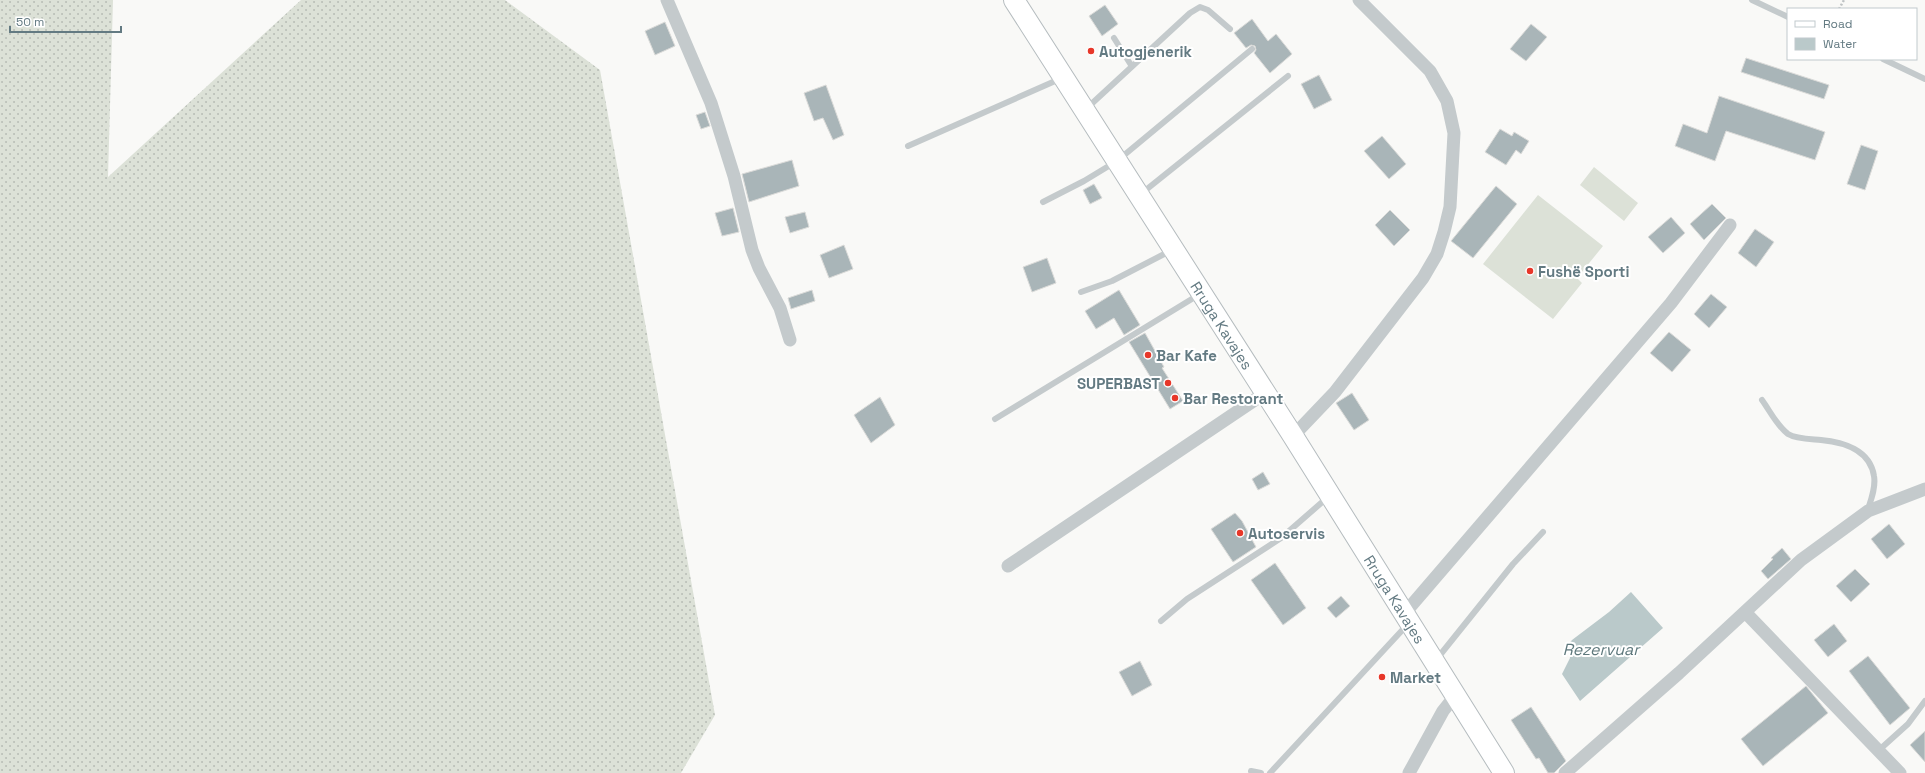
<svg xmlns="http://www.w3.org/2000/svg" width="1925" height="773" viewBox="0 0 1925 773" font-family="'Space Grotesk',sans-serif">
  <defs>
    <pattern id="grass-dots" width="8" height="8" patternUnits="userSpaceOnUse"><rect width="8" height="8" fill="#dce1d7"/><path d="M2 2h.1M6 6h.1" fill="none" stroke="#b6bbb4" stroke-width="1.8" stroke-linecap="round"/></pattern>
  </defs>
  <rect width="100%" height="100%" fill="#f9f9f7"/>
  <path fill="url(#grass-dots)" d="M0,0H113L108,177L301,0H505L600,70L715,715L681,773H0Z"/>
  <path fill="#dce1d7" d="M1594,167L1638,203L1624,221L1580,185Z
    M1538,195L1603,246L1577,278L1582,283L1553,319L1483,264Z"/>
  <path fill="#bac9ca" d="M1631,592L1663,628L1580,701L1562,674L1570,658L1568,645L1572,640L1609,612Z"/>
  <path fill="#a9b5b8" stroke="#dbdbd9" d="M1105,5L1118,24L1102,36L1089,16Z
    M1252,19L1268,41L1276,34L1292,54L1270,73L1254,53L1256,50L1255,46L1251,45L1246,48L1234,33Z
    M665,22L675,46L655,55L645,31Z
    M1531,24L1547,37L1526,61L1510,49Z
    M1746,58L1829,85L1824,99L1741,72Z
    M1319,75L1332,100L1314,109L1301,84Z
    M826,85L844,135L833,140L823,118L814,121L804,93Z
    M1719,96L1825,132L1815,160L1726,131L1715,161L1675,146L1683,124L1707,133Z
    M705,112L710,126L701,129L696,115Z
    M1500,129L1512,136L1514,132L1529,141L1521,154L1516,150L1506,165L1485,152Z
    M1382,136L1406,164L1389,179L1364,151Z
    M1861,145L1878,151L1865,190L1847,184Z
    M792,160L799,186L749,202L742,174Z
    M1094,184L1102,198L1090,204L1083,190Z
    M1496,186L1517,204L1473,258L1451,241Z
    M1712,204L1726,218L1704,240L1690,224Z
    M733,208L739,232L722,236L715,213Z
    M1390,210L1410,230L1394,246L1375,225Z
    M805,212L809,227L790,233L785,217Z
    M1671,217L1685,233L1663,253L1648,237Z
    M1755,229L1774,242L1756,267L1738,253Z
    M844,245L853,269L829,278L820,255Z
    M1047,258L1056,283L1032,292L1023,267Z
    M812,290L815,301L791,309L788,298Z
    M1119,290L1140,325L1124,335L1114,318L1096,329L1085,311Z
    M1711,294L1727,307L1709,328L1694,314Z
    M1669,332L1691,350L1672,372L1650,353Z
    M1145,333L1164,367L1162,368L1183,401L1170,409L1129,342Z
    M1352,393L1369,420L1354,430L1336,403Z
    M880,397L895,425L871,443L854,415Z
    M1263,472L1270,484L1258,490L1252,479Z
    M1235,513L1242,521L1256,547L1233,562L1211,529Z
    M1889,524L1905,544L1887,559L1871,539Z
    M1782,548L1791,559L1768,579L1761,571L1773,559L1771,558Z
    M1275,563L1306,608L1283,625L1251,580Z
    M1855,569L1870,584L1851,602L1836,586Z
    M1341,596L1350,606L1336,618L1327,608Z
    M1834,624L1847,641L1828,657L1814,640Z
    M1868,656L1910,708L1890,725L1849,671Z
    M1140,661L1152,685L1132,696L1119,672Z
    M1806,686L1828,713L1763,766L1741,739Z
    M1531,707L1566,761L1554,773H1548L1539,758L1536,759L1511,720Z
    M1925,731V762L1910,745Z"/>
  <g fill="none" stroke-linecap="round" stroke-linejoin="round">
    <defs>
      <g id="primary">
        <path id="s1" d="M1014,0L1293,436L1504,773"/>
      </g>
    </defs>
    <use href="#primary" stroke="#b5bcbf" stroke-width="22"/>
    <path stroke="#bec2c4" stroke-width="2.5" stroke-dasharray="2 2" stroke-linecap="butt" d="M1839,9L1844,0"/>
    <path stroke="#c4cacc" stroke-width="6" d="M1752,0L1788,17
      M1114,38L1131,65
      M1883,59L1925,79
      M1087,108L1190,13L1200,7L1208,10L1230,29
      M908,146L1062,78
      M1142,193L1288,76
      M1043,202L1084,181L1117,161L1252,49
      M1081,292L1112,281L1172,250
      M1762,400C1770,411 1777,426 1788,434C1796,439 1811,439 1821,440C1843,442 1870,450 1874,476C1876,487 1871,500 1868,509
      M995,419L1200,294
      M1161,621L1187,599L1281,538L1328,497
      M1436,660L1513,564L1543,532
      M1878,751L1908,724L1925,701
      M1251,771L1261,773
      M1270,773L1407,625"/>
    <path stroke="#c4cacc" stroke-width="13" d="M667,0L711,103L734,176L752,250L759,268L780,308L790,340
      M1293,436L1335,392L1423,278L1437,254L1444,232L1450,207L1454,133L1447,101L1430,71L1359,0
      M1008,566L1265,393
      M1745,612L1900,773
      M1404,614L1671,303L1730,225
      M1409,773L1443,711L1455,696
      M1565,773L1679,673L1801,560L1868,511L1925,489"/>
    <use href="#primary" stroke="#fff" stroke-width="20"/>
  </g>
  <g fill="#e73729" stroke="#fff" stroke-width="1.5">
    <circle cx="1091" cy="51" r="4"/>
    <circle cx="1530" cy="271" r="4"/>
    <circle cx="1148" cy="355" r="4"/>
    <circle cx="1168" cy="383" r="4"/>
    <circle cx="1175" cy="398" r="4"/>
    <circle cx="1240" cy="533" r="4"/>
    <circle cx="1382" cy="677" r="4"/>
  </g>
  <g text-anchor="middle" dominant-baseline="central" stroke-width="4" stroke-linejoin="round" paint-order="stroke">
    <g font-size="15" font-weight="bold" fill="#637a82" stroke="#fff" text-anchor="start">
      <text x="1099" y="51">Autogjenerik</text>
      <text x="1538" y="271">Fushë Sporti</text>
      <text x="1156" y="355">Bar Kafe</text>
      <text x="1160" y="383" text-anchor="end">SUPERBAST</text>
      <text x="1183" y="398">Bar Restorant</text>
      <text x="1248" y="533">Autoservis</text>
      <text x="1390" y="677">Market</text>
    </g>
    <g font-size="15" fill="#637a82" stroke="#fff">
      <text stroke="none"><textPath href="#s1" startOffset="386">Rruga Kavajes</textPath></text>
      <text stroke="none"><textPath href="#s1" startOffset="710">Rruga Kavajes</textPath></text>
    </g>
    <g font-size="16" font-style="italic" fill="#5e787c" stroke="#fff">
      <text x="1601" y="649">Rezervuar</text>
    </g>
  </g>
  <rect x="1787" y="8" width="130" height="52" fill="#ffffff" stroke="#c1cacd"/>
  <rect x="1795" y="21" width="20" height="6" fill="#ffffff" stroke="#c1cacd"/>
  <text x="1823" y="28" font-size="12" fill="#637a82">Road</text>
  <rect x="1795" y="38" width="20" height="12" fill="#bac9ca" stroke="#c1cacd"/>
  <text x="1823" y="48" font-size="12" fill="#637a82">Water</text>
  <path d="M10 26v6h111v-6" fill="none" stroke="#637a82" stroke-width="2"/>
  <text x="16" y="26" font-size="12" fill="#637a82" stroke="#ffffff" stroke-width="3" paint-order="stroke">50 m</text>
</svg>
